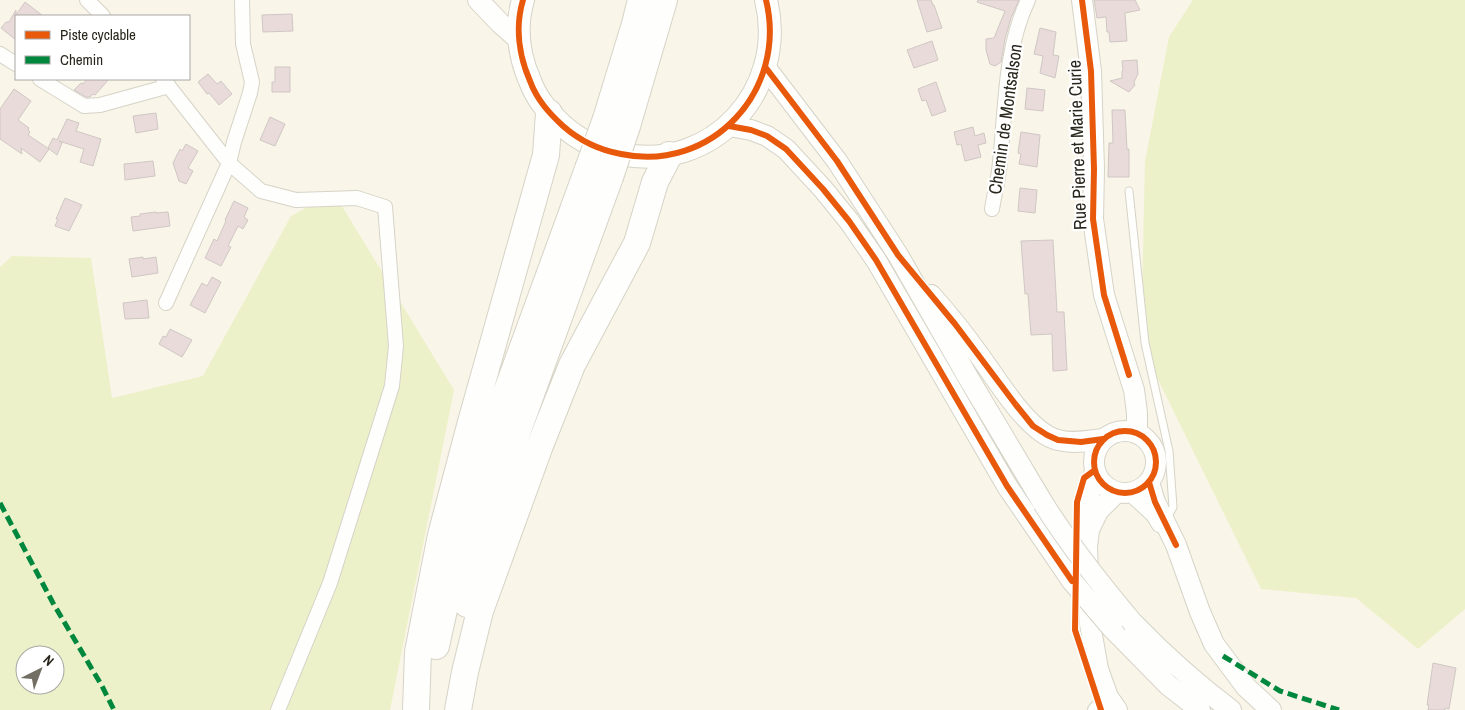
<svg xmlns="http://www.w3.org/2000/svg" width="1465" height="710" viewBox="0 0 1465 710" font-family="'Archivo Narrow',sans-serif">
  <rect width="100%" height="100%" fill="#f9f5e8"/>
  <path fill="#edf1c9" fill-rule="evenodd" d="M1193,0H1465V609L1418,649L1356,598L1261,589L1141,345L1145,161L1169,37Z
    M334,193L454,390L390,710H0V267L12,256L91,258L112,398L203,376L291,216ZM25,655H55V685H25Z"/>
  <path fill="#eadbdb" stroke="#cfc7c4" d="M917,0H931L933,5H934L942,28L927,32Z
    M978,0H1019L1011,18L1005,39L1001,62L995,66L990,64L986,50V39L994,38L1005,11L977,2Z
    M1094,0H1135L1140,10L1125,13L1127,41L1110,42L1109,32H1107L1106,17L1097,18Z
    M25,2L43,16H16V40L1,28L6,22H9L16,10V15Z
    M292,14L293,31L263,32L262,15Z
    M1040,28L1056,32L1053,55L1059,56L1055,78L1040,73L1043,56L1034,54Z
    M932,41L938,60L914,68L907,50Z
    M1137,60L1138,74L1134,82L1135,85L1129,92L1110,81L1122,78V71L1123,70L1122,61Z
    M275,67H290V92H272V82H275Z
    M208,74L217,84L221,81L232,94L219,105L209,93L207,94L198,82Z
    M87,79H109L95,95L93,94L90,97H86L74,90L81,83L83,84Z
    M936,82L946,111L932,116L926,100L922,101L918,89Z
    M1027,88L1045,90L1043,111L1025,109Z
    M14,89L31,101L18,120L29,128L28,130L30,132L28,135L49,149L40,162L21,148L22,154L0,139V109Z
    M1112,110H1125L1127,149H1129V177H1108L1109,143H1113Z
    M156,113L158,129L136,133L133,116Z
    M270,117L285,124L275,146L260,140Z
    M67,119L79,123L76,131L101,139L93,166L80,162L84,149L59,141L62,143L57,155L48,148L53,138L57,140Z
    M973,127L975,136L984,133L986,143L978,145L981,157L965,161L961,144L957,145L954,132Z
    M1021,132L1040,135L1037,167L1019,164L1021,154L1018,153Z
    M186,144L198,151L188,168L193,171L186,184L179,181L173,163L180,149L182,151Z
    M153,161L155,176L125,180L124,164Z
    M1020,188L1037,190L1035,213L1018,211Z
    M65,198L82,205L69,231L55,226L58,219H56Z
    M234,201L248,208L244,217L248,220L243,229L238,226L228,246L231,247L221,266L205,258L214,239L217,241L226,221L225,220Z
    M156,212V213L168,212L170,226L133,231L131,217L140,216V214Z
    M1053,240L1057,312H1064L1067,370L1053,371L1052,334L1031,335L1028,294H1025L1021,241Z
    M143,257V259L156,257L158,273L132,277L129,259Z
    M212,277L221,282L205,313L190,305L202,283L207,286Z
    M147,300L149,318L125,319L123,303Z
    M170,329L192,340L182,357L159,344L163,336L166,337Z
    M1433,663L1456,668L1449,709L1445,708V710H1428L1429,705H1427Z"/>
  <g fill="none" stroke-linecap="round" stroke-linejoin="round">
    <defs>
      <path id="lane" d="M1129,191L1145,343L1169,451L1173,507L1167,518"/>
      <path id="street" d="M87,0L103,16
        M0,54L16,64
        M40,79L84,106L100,105L169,86
        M163,79L229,163L261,191L296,200L357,198L385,207L396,346L392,386L330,583L278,710
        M992,209C994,197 997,184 999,171C1006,114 1003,53 1028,0
        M166,303L229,163L234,142L250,93L252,82L243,44L242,0
        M1129,493L1153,515L1159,525
        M1095,710L1108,697"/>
      <path id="secondary" d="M478,0L500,23L519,40
        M1082,0L1091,71L1094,169L1093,219L1104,295L1134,390L1137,413V433
        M766,68L837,161L898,255L969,379L1043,503
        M729,126L751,130L767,136L786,149L823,189L849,221L876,260L1007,486L1072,581
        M931,295C948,314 964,334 979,355C997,379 1028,433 1058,440C1072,444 1089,441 1103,439
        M1094 462a31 31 0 1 1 62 0a31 31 0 1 1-62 0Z
        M1095,470L1088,499L1086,514L1089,530L1087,547L1090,624L1098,669L1108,697L1117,710
        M1149,482L1155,502L1176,545L1200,612L1214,644L1246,687L1271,710
        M1089,530L1098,511L1117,492
        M1133,623C1164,655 1195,683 1231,710
        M1112,628L1168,685L1200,710"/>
      <path id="primary" d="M523,0C515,27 519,56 530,81C537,100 549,113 563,126C580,141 599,150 621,154C712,173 788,90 766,0"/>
      <path id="highway" d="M606,119L635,24L641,0
        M627,126L664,0
        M467,604L481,546L515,438L610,177
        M436,646L459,542L493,429L588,169
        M416,710L418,652L441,535L471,422L546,155L549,113
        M458,710L465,672L480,611L539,448L572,365L637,243L655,182L669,155"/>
    </defs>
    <use href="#lane" stroke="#d6d3c7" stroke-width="9"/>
    <use href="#street" stroke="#d6d3c7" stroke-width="16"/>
    <use href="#secondary" stroke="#d6d3c7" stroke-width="22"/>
    <use href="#primary" stroke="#d6d3c7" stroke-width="24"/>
    <use href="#highway" stroke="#d6d3c7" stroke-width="28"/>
    <use href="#lane" stroke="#fefefc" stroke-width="7"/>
    <use href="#street" stroke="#fefefc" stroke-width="14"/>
    <use href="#secondary" stroke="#fefefc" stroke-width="20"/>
    <use href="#primary" stroke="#fefefc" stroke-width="22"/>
    <use href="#highway" stroke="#fefefc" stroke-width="26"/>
    <defs>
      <path id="secondary-bridge" d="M1043,503C1070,546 1100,584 1133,623
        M1072,581L1112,628"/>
      <path id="highway-bridge" d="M588,169L606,119
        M610,177L627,126"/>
    </defs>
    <use href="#secondary-bridge" stroke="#d6d3c7" stroke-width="22" stroke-linecap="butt"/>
    <use href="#highway-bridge" stroke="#d6d3c7" stroke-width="28" stroke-linecap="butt"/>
    <use href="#secondary-bridge" stroke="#fefefc" stroke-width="20"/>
    <use href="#highway-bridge" stroke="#fefefc" stroke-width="26"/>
    <path stroke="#00873e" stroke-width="5" stroke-dasharray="10 5" stroke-linecap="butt" d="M0,503L53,603L102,686L114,710
      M1223,656L1280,691L1339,710"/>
    <defs>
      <path id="cycleway" d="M523,0C515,27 519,56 530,81C537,100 549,113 563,126C580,141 599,150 621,154C712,173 788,90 766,0
        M1082,0L1091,71L1094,169L1093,219L1104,295L1129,375
        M766,68L837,161L898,255L955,324L1016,405L1033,426L1047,435L1058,440L1081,442L1103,439
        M729,126L751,130L767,136L786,149L823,189L849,221L876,260L1007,486L1072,581
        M1094 462a31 31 0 1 1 62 0a31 31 0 1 1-62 0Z
        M1095,470L1084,478L1077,502L1075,630L1101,710
        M1149,482L1155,502L1176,545"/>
    </defs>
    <use href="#cycleway" stroke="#fff" stroke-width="9"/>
    <use href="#cycleway" stroke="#e8590c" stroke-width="6"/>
  </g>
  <g text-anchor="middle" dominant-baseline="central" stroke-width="4.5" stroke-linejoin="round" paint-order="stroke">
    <g font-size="18" fill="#29261c" stroke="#fff">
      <text transform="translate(1005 119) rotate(-82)">Chemin de Montsalson</text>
      <text transform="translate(1077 145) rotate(-92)">Rue Pierre et Marie Curie</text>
    </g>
  </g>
  <rect x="15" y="15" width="175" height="65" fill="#ffffff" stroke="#a9a8a4"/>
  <rect x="25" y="31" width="25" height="8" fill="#e8590c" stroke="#a9a8a4"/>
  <text x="60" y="40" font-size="15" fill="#29261c">Piste cyclable</text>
  <rect x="25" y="56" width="25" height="8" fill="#00873e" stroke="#a9a8a4"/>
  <text x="60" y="65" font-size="15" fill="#29261c">Chemin</text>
  <g transform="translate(40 670) rotate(42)"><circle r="24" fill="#ffffff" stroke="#a9a8a4"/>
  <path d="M0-4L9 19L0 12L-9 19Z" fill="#726e63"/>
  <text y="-8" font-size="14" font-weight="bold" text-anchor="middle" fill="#29261c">N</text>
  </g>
</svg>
